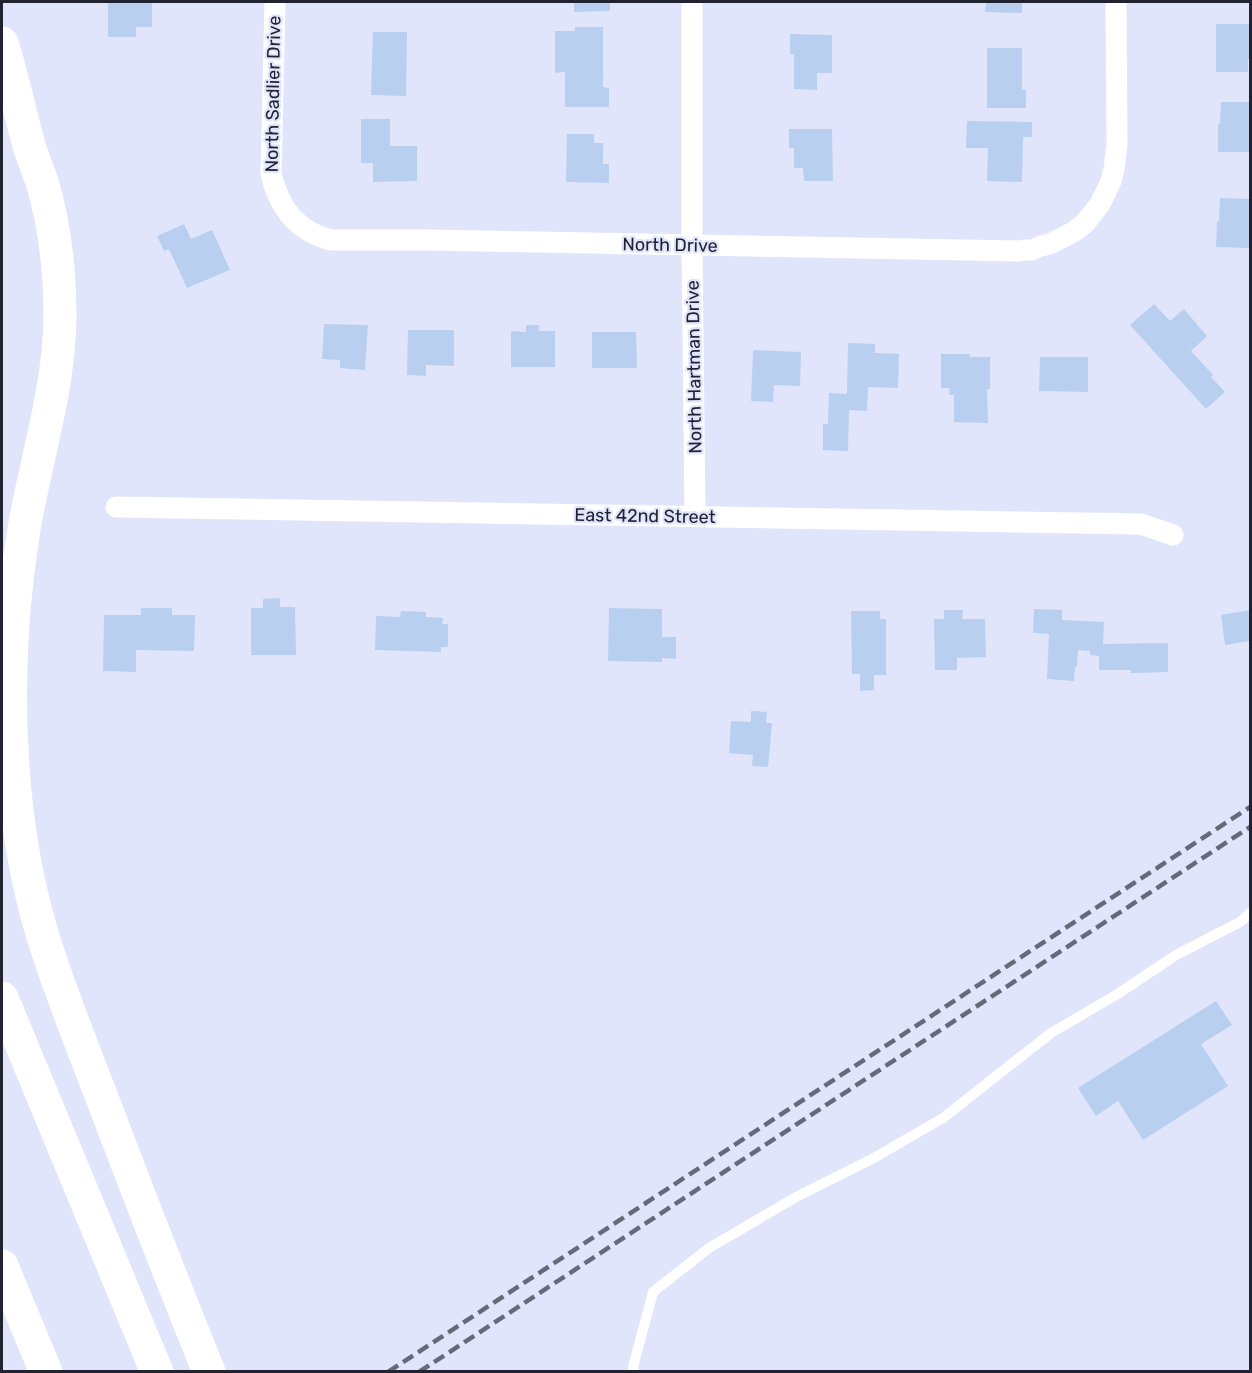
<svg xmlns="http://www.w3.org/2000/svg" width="1252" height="1373" viewBox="0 0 1252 1373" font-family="Rubik,sans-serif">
  <rect width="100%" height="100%" fill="#e1e5fc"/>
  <path fill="#b8cff0" d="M108,2H152V27H136V37H108Z
    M574,2H610V11L574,12Z
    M986,2H1022V13L985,12Z
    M1216,24H1250V59H1248V72H1216Z
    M575,27H603V87L609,88V107H565V72L555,73V31H575Z
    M373,32H407L406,96L371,95Z
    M790,34L832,35V73H817V90L794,89V54H790Z
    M987,48H1022V90H1026V108H987Z
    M1221,102H1250V152H1218V124H1220Z
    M361,119H390V146H417V181L373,182V163H361Z
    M967,121L1032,122V137H1023L1022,182L987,181L988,148H966Z
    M789,129H832L833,181H804L803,168H794V148H789Z
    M567,134H594V143H603V164H609V183L566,182Z
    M1220,198L1250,199V248L1216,247L1217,221H1219Z
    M184,224L191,239L212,230L230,270L187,288L169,249L164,251L157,236Z
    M1154,304L1170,321L1184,309L1207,336L1191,351L1213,375L1211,377L1225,392L1206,409L1130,325Z
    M324,324L368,325L365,370L340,368V360L322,359Z
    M526,325H539V331H555V367H511V331L526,332Z
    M408,330H454V366L426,365V376L407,375Z
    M592,332H636L637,368H592Z
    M848,343L875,344V353L899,354L898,388L868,387L867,411L849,410L848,451L823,450V424H828L829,393L847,394Z
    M753,350L801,352L800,386L774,385L773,402L751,401Z
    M941,354H970V357H990V389H987L988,423L954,422V395H949L950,388H941Z
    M1040,357H1088V392L1039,391Z
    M280,598V607H295L296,655H251V608H263V599Z
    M141,608H172V615H195L194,651L136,650V672L103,671L104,615H141Z
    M609,608L662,609V637H676V659L662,658V662L608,661Z
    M1034,609L1062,610V620L1104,622L1103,644L1168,643V672L1131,673V670H1099V656L1090,655V651L1078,650L1077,667H1075L1074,681L1047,679L1049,634L1033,633Z
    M944,610H963L962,619H985L986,657L957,658V670H935L934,619H944Z
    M1250,610V641L1225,645L1221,615Z
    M401,611L426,612V617L443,618L442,624H448V647H441V652L375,650L376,616L400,617Z
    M851,611H880V619H886V675H874V690L860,691V674H852Z
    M751,711L767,712L766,723H772L768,767L752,766L753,755L729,753L731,721L751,722Z
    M1216,1001L1232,1025L1201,1044L1228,1086L1143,1140L1118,1101L1096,1116L1078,1088Z"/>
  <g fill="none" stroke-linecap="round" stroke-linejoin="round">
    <path stroke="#fff" stroke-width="10" d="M634,1372L633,1367L653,1292L709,1248L798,1196L872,1159L943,1118L1051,1033L1116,995L1176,955L1240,922L1250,913"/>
    <path stroke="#fff" stroke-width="21" d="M275,2L271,174C279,208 296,230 330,240H428L1019,251L1024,250H1032L1041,246L1050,244L1075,231L1085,223L1100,204L1111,181L1114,169L1117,145L1116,2
      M692,2V245L695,517
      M116,507L1141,524L1173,535"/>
    <path stroke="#fff" stroke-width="33" d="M2,43C13,77 20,114 30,149C34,160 38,171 42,182C55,225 60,273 60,318C59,390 36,459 24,529C12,602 8,675 12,749C15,814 26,884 46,946C62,996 82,1046 101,1095C136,1188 172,1280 209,1372
      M2,998L157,1372
      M2,1266L46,1372"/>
    <path stroke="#66697a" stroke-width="4.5" stroke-dasharray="12 6" stroke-linecap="butt" d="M388,1372L1250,807
      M419,1372L1250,827"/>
  </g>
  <g text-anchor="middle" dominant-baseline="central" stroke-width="4.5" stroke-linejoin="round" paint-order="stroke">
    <g font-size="18" fill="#212331" stroke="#e1e5fc">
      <text transform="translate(273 94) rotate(-89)">North Sadlier Drive</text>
      <text transform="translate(670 245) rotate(1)">North Drive</text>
      <text transform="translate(694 367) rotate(-91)">North Hartman Drive</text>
      <text transform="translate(645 516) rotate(1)">East 42nd Street</text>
    </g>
  </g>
  <rect width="1252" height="1373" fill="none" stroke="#212331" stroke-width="6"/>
</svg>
